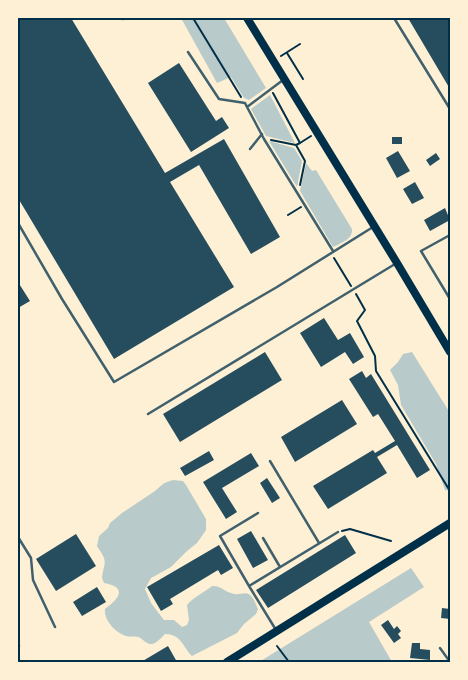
<svg xmlns="http://www.w3.org/2000/svg" width="468" height="680" viewBox="0 0 468 680" font-family="'PT Sans',sans-serif">
  <rect width="100%" height="100%" fill="#fdf0d5"/>
  <path fill="#b9caca" d="M181,18H224L266,88L249,100L244,98L231,77L217,83Z
    M270,95L295,143L266,136L251,109Z
    M269,141L294,148L302,161L297,187Z
    M306,163L312,171L316,170L352,229C353,239 341,243 333,247L300,191Z
    M412,352L450,413V491L445,490L436,464L401,405L398,385L390,370L398,362L403,354Z
    M173,480L183,481L186,485L206,519V530L197,543L187,551L171,567L151,578L145,589L151,603L164,620H174L182,627L187,625L189,620L187,605C192,598 205,592 212,586C223,586 225,593 235,594C240,595 246,591 250,595C254,598 256,605 258,609L256,614L244,624L237,633L192,656C183,647 181,634 165,634C162,637 157,643 152,644C146,645 143,638 138,637C134,636 130,637 126,636C115,632 104,621 105,609C119,599 128,587 104,583L102,578C104,560 109,564 97,546L99,536L108,528L110,523L122,513L155,491L163,484L167,482Z
    M411,568L424,587L369,622L392,662H259Z"/>
  <path fill="#264d5e" d="M18,18H71L165,173L224,139L280,237L251,254L199,165L170,182L234,287L114,359L18,198Z
    M408,18H450V89Z
    M179,63L216,121L222,117L229,128L191,152L148,83Z
    M392,137H402V144H392Z
    M398,151L410,171L397,178L386,158Z
    M436,153L440,159L430,166L426,160Z
    M415,182L424,198L412,204L403,189Z
    M445,208L450,220L430,231L424,220Z
    M18,282L30,301L18,308Z
    M324,318L338,340L350,333L364,357L353,364L345,352L321,367L300,333Z
    M265,352L282,380L180,442L163,414Z
    M362,371L366,378L371,374L430,470L417,478L397,445L377,457L387,473L328,509L313,486L373,450L375,453L395,441L378,414L373,417L349,379Z
    M342,400L357,424L295,462L281,437Z
    M209,451L214,460L185,476L180,468Z
    M251,453L259,466L222,488L237,512L226,519L203,482Z
    M267,478L280,498L272,503L260,483Z
    M251,531L268,560L253,568L237,539Z
    M76,534L96,566L56,591L36,559Z
    M345,535L356,553L268,608L256,590Z
    M219,545L233,568L221,575L218,570L170,599L173,604L161,611L147,587Z
    M97,587L106,602L82,616L73,602Z
    M442,608L450,609V619L441,618Z
    M388,620L394,629L397,626L401,631L398,634L401,638L394,643L381,625Z
    M412,643H420V649L430,650V660L410,658Z
    M168,646L177,662H141Z"/>
  <g fill="none" stroke-linecap="round" stroke-linejoin="round">
    <path stroke="#003049" stroke-width="2" d="M193,18L241,97
      M287,53L303,79
      M281,56L300,44
      M273,93L300,143L296,145
      M271,140L296,145L305,161L300,185
      M300,143L311,136
      M288,215L301,207
      M334,258L351,286
      M356,294L365,310L357,321L375,356L376,371L450,491
      M342,531L350,529L391,541
      M277,646L289,662"/>
    <path stroke="#3f606c" stroke-width="2.5" d="M122,18L123,19
      M394,18L450,109
      M188,52L219,99L245,103L247,107L283,80
      M247,107L264,139L333,251
      M250,149L262,134
      M18,223L62,299L114,382L277,287L373,227
      M450,235L421,251L450,299
      M148,414L395,264
      M270,461L319,543
      M18,537L31,558L33,580L55,627
      M263,538L280,567
      M249,586L220,536L258,513
      M276,630L249,586L338,532
      M18,644L19,646
      M440,648L450,662"/>
    <path stroke="#003049" stroke-width="8" d="M247,18L397,263L450,352
      M227,662L450,523"/>
  </g>
  <rect width="468" height="680" fill="none" stroke="#fdf0d5" stroke-width="38"/>
  <rect x="19" y="19" width="430" height="642" fill="none" stroke="#003049" stroke-width="2"/>
</svg>
